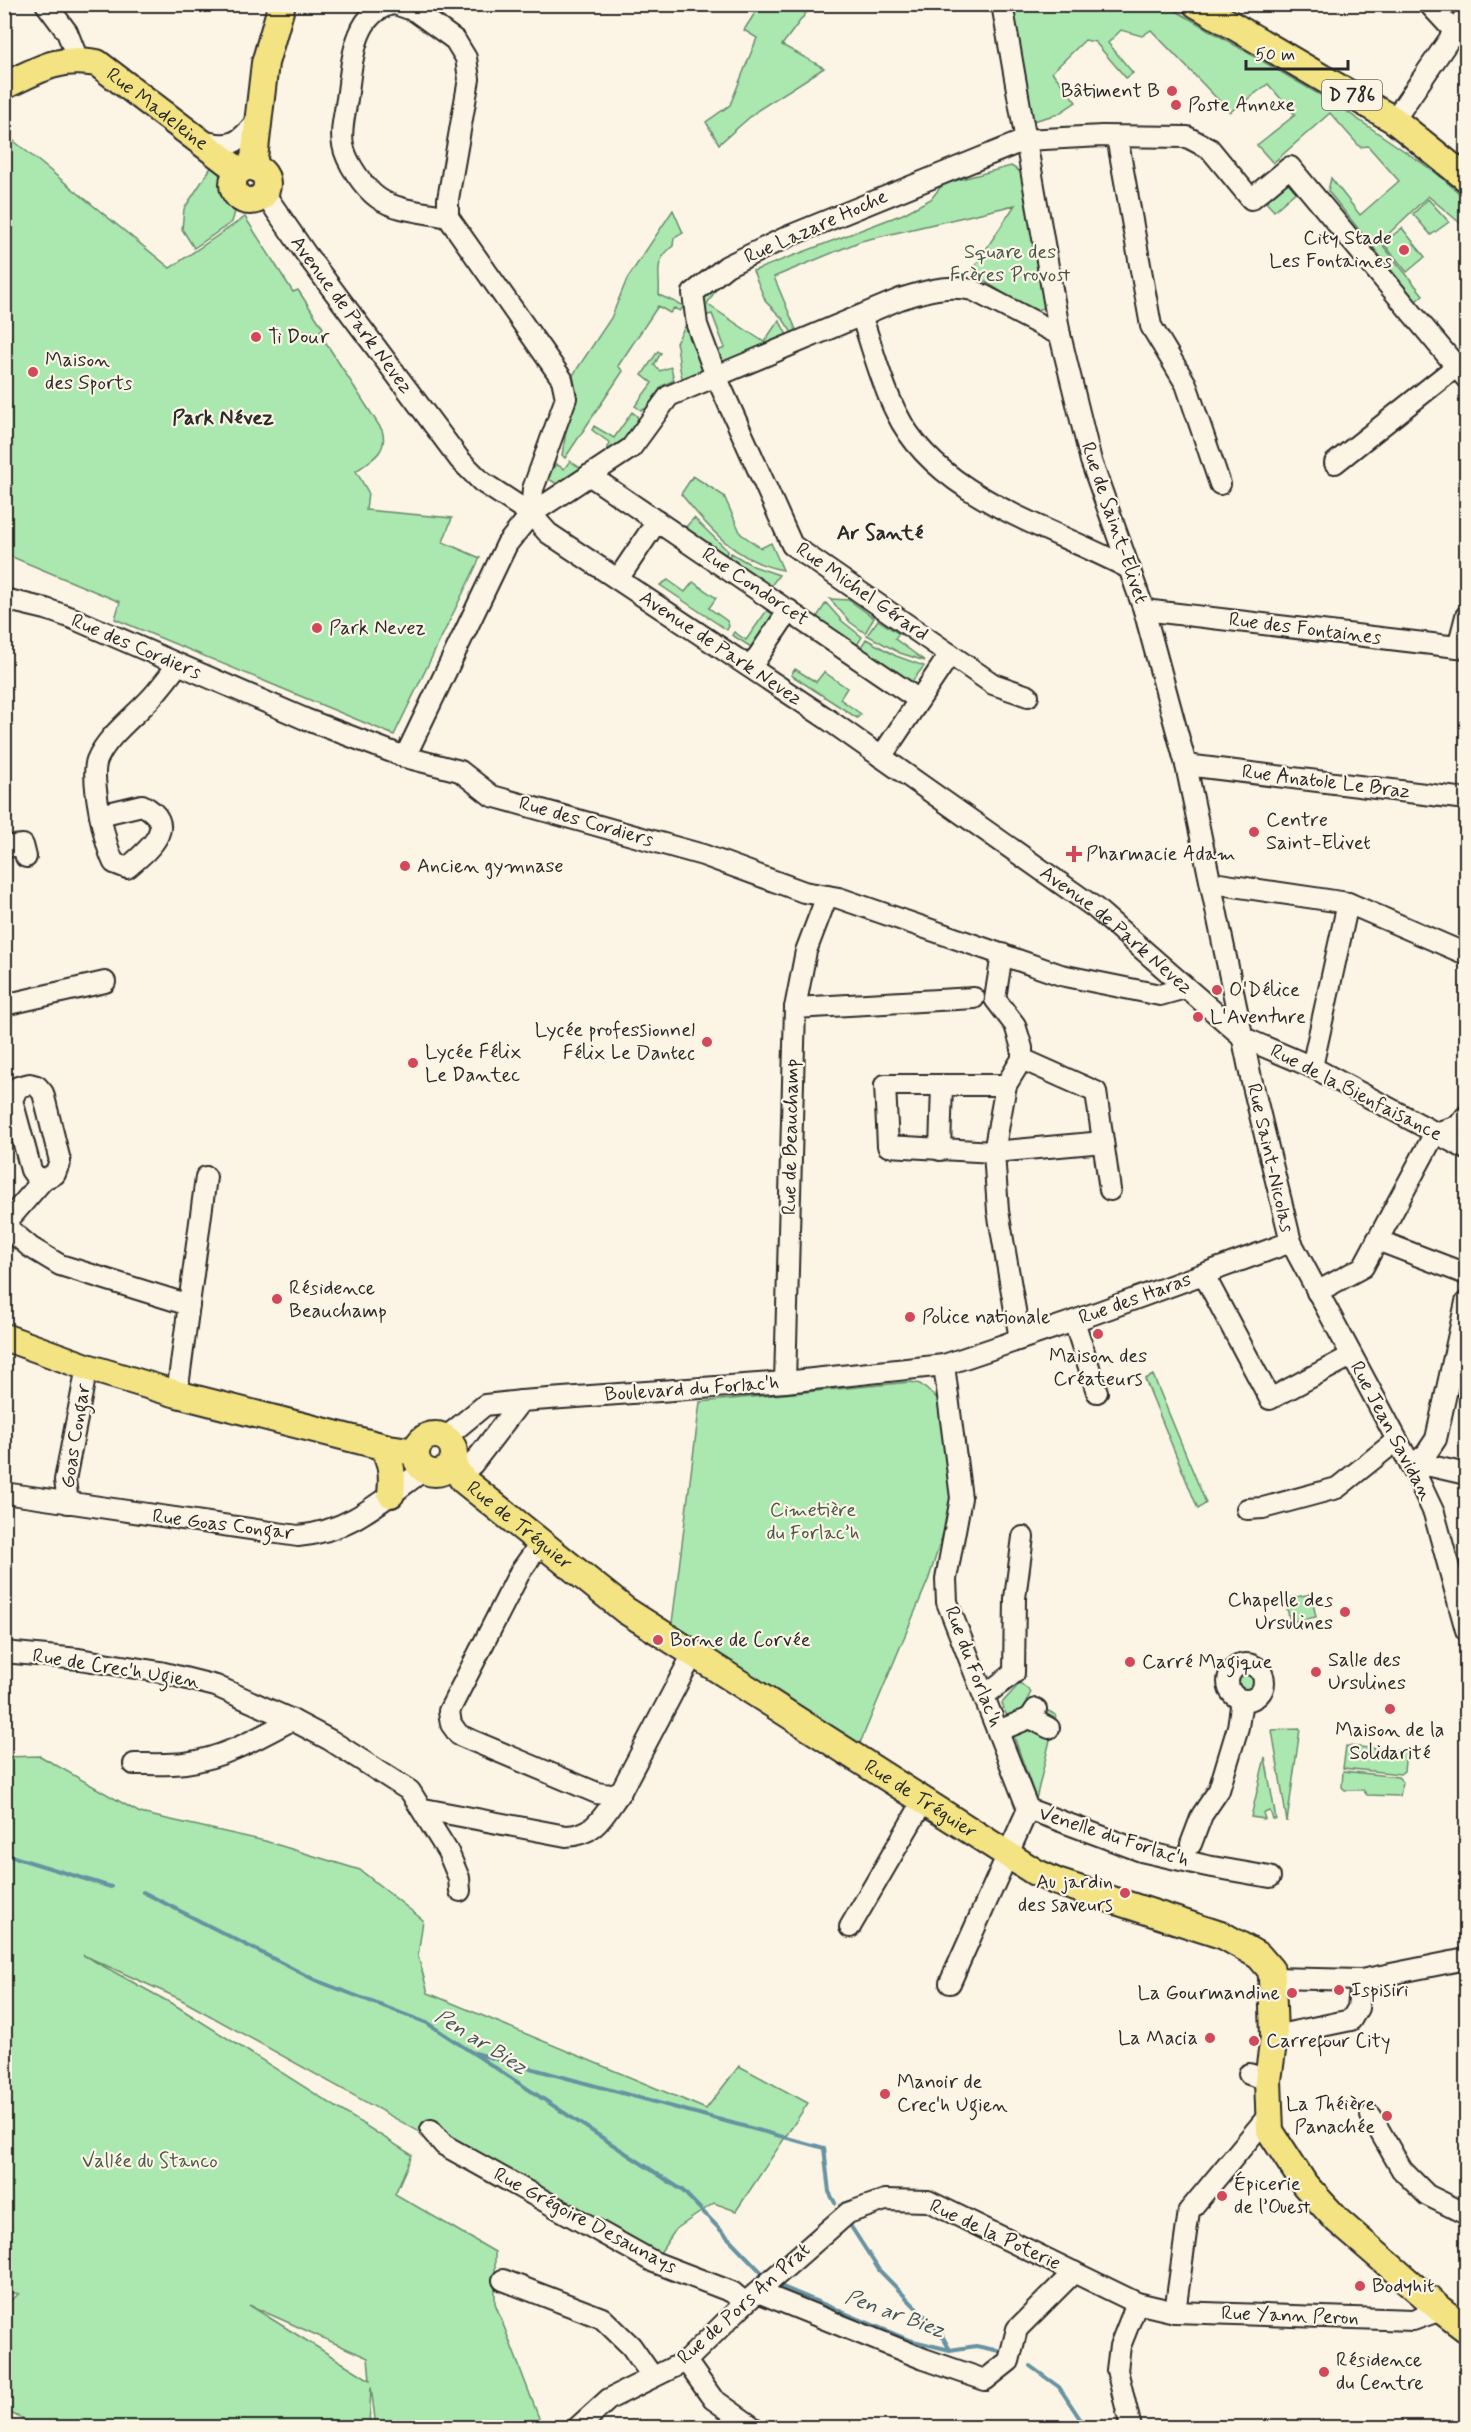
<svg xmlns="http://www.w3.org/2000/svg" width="1471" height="2432" viewBox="0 0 1471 2432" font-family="Mynerve,sans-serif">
  <rect width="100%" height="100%" fill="#fcf5e5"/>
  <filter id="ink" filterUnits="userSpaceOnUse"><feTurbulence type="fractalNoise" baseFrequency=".0167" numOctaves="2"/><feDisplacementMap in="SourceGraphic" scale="12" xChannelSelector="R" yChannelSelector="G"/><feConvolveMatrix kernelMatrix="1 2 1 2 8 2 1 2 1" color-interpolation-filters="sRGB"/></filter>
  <g filter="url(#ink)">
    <path fill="#aae8af" stroke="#6a8a6d" stroke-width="1.5" fill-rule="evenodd" d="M760,5H812L782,45L824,68L758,110L719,144L706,122L730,105L757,38L744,30Z
      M1011,5H1166L1334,103L1435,172L1466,199V228L1428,196L1380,242L1423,295L1416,301L1328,191L1331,178L1360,215L1399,181L1368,146L1360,147L1330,113L1273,163L1257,145L1295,115L1268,84L1230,112L1151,30L1142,36L1121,30L1108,43L1133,73L1126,78L1095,42L1085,40L1052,72L1076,102L1058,114L1033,121L1016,46Z
      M4,133L170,268L245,217L293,292L298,290L323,328L319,332L382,430C389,452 371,460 356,471L368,492L366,510L452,518L443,542L480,558L394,735L115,619L120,602L5,554Z
      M212,166L220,175L224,199L235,212L232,222L194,248L182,229L184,209Z
      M1011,166L1024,174L1045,307L1032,312L971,272L1015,205L861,241L774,277L797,332L792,333L783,319L766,302L753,271L903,214L931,199L943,184Z
      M1290,179L1299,189L1274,211L1264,200Z
      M1428,199L1449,222L1431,235L1413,214Z
      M673,210L683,233L674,238L673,246C652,263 661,273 659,295L684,306L680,311L674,308L670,313L658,306L618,366L623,371L565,458L562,455L566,432L560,429L571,378L611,318L627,279Z
      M1402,228L1425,257L1407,272L1383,243Z
      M717,288L707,304L764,342L779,320L787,335L786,342L735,361L721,362L714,352L725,348L712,314L705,316L700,301L704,294Z
      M688,321L704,368L702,372L685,379L682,377C678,366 679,349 676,343Z
      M658,351L661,353L654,365L660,371L671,367L674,380L662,386L646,409L641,410L635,406L652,383L642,375Z
      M632,412L637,416L638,420L618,451L611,455L606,452L610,443L592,430L594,426L614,438Z
      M570,461L582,469L562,487L547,478L556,464L564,469Z
      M693,476L724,496L741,534L761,548L771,543L783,570C737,562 709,529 681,494Z
      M694,518L728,551L723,558L683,530Z
      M731,553L753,566L779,575L768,590L726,561Z
      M668,580L685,592L693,582L716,598L709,608L727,621L729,626L727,630L660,585Z
      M830,599L849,600L874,618L865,633L850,622Z
      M826,603L842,621L862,637L856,647L815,620Z
      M770,606L776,610L751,647L732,635L734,632L746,640Z
      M878,620L899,634L895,639L925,661L900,653L867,635Z
      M866,639L896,656L924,666L910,684L859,650Z
      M795,669L816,682L824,672L847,688L840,699L861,714L857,718L791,675Z
      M1153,1375L1206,1503L1198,1509L1145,1379Z
      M911,1382L920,1384L938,1399L954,1498L929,1578L858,1748L671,1631L700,1402Z
      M1311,1594L1316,1617L1290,1622L1285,1599Z
      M1234 1682a12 12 0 1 1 24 0a12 12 0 1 1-24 0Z
      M1020,1683L1031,1692L1027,1700L1056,1715L1036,1799L1002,1703Z
      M1300,1729L1287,1822L1272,1730Z
      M1346,1746L1406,1751L1404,1771L1400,1774L1343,1768Z
      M40,1756L140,1813L265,1841L360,1870L423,1920L418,1956L428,1993L706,2109L739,2066L808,2103L736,2211L714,2203L676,2229L654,2262L180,1999L83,1955L178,2007L412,2155L395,2194L495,2252V2303L542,2426L376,2427L371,2387L369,2427L39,2428L11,2413L5,2422V2304L19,2294L4,2291L5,1757ZM249,2305L368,2358L370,2380Z
      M1265,1757L1276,1819H1273L1270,1811L1263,1813L1265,1819L1251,1817Z
      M1343,1771L1398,1777L1403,1782L1400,1796L1367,1795L1363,1790H1345L1342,1787Z"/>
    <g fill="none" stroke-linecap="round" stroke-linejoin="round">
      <path stroke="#6692a1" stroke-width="4" d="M4,1854L111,1887
        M143,1892L315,1980L427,2023L682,2190L765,2276
        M475,2053L824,2148L829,2192L835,2203
        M850,2225L879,2270L940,2332L950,2350
        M778,2285L909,2340L950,2350L976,2346L1004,2352
        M1030,2366L1059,2387L1086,2428
        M682,2428L683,2427"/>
      <defs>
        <g id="minor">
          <path d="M46,4L67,32L78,60"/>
          <path d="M394,4C352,11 352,67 347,99C345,113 340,131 343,145C346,162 364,188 378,198C396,211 426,212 448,217"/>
          <path d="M395,4L415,11L455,40L466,58L469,79L448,199V217L562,379L566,398L533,489L531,514L507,544L405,757"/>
          <path d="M1002,4L1060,335L1091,461L1144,610L1186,765L1251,1078L1291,1242L1418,1479L1434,1513L1466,1630"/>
          <path d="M1429,4L1455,32"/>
          <path d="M1394,120L1466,15"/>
          <path d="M1117,137L1151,326L1186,384L1220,484"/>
          <path d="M199,140C231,150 240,143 259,118"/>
          <path id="s1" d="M264,193L306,254L460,460L482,482L531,514L548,533L826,718L1094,907L1244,1038L1312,1067L1466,1149"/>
          <path d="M862,318C873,349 881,383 896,412C937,498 1052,527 1130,569"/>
          <path d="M1335,463L1457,366"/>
          <path d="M589,475L919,700"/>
          <path d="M531,514L631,448L669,396L900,299C925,291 948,284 973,290L1060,335"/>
          <path d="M618,579L657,521"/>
          <path d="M4,599L46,609L72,618L305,719L405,757L460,771L492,796L703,855L804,892L839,898L1061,975L1160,995L1185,988"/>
          <path d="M1144,610L1466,648"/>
          <path d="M1458,647L1466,616"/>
          <path d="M751,667L789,610"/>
          <path d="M1028,696L993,684L792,545L716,376L697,325L693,293L727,266L789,236L1025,140L1102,136L1187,137L1210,149L1251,199L1290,167L1466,378"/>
          <path d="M881,757L950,654"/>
          <path d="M1186,765L1466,799"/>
          <path d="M100,815L142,805C181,825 148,850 127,868L114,863C105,845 90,779 97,760C107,736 135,716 152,697C161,687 169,676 178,665"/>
          <path d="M4,847L23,845L26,857"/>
          <path d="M1213,883L1348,903L1466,954"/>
          <path d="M1002,954L995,999L1015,1025L1022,1048V1059L1006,1085L994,1152L998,1211L1020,1339"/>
          <path d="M4,1005L105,982"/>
          <path d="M795,1008L974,998"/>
          <path d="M1022,1059L1096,1092L1110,1190"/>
          <path d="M1312,1067L1348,903"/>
          <path d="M30,1084L37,1086L43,1093L60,1161L55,1174L44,1179L36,1177L31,1170L12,1100L18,1087Z"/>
          <path d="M1006,1085H885L888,1146L994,1152L1103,1142"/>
          <path d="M1435,1133L1458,1126L1466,1116"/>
          <path d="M940,1150L942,1085"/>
          <path d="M4,1225L30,1247L60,1265L189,1305"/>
          <path d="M4,1225L44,1179"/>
          <path d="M1377,1240L1466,1274"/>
          <path d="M1204,1275L1270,1399L1351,1356"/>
          <path d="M1317,1292L1363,1267L1435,1133"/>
          <path d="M1074,1321L1097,1392"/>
          <path d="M944,1365L961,1498L946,1579L947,1602L1028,1809L950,1983"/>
          <path d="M785,1382L795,1008L806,951L827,896"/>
          <path d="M177,1394L206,1177"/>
          <path d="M445,1438L485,1405L521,1401"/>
          <path d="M472,1465L521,1401L785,1382L944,1365L1074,1321L1291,1242"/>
          <path d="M1411,1466L1426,1454L1436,1439L1466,1302"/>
          <path d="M1411,1466H1431L1466,1474"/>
          <path d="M4,1493L298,1536C351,1531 382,1500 424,1470"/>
          <path d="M68,1503L65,1480L87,1367"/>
          <path d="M1247,1509L1263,1508L1337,1488L1397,1440"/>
          <path d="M540,1544L520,1572L449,1711L451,1724L459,1735L597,1793L610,1795L621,1791L693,1654"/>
          <path d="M4,1652L79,1659L160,1672L216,1686L292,1720L330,1740L410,1791L448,1852L459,1878L460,1891"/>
          <circle cx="1246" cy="1682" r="18"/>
          <path d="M985,1695L1014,1673L1015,1598L1023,1537"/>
          <path d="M1030,1718L1049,1728"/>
          <path d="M998,1731L1030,1718L1036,1709"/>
          <path d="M134,1764C150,1764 168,1765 185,1763C224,1758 258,1738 292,1720"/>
          <path d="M424,1809L566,1836C597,1835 604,1814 621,1791"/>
          <path d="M1028,1809L1141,1851L1207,1866L1270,1877"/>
          <path d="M1191,1844L1202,1815L1219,1790L1238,1727L1242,1700"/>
          <path d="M850,1927L924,1800"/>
          <path d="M1272,1978L1361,1980L1466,1959"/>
          <path d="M1274,2036L1351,2020L1358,2008L1361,1980"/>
          <path d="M1249,2074L1268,2080"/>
          <path d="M1371,2116L1402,2170L1427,2195L1466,2214"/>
          <path d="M431,2130L444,2145L654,2262L732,2292L745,2303"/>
          <path d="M503,2280L602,2318L631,2346L652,2376"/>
          <path d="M758,2292L924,2359L985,2380L1009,2361L1017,2329L1074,2272"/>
          <path d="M1175,2312L1189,2211L1269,2115"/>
          <path d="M686,2361L713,2399L754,2428"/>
          <path d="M577,2428L609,2399L686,2361L745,2303L848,2213L885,2200L928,2201L1137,2303L1175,2312L1413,2320L1441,2310"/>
          <path d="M1131,2428L1117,2370L1120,2346L1137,2303"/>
        </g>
        <g id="major">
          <path d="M1196,4L1394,120L1466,178"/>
          <path id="s2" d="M4,86C38,70 58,56 97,63L239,171"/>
          <path d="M253,167L265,63L282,4"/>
          <circle cx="250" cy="184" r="17"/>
          <path d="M4,1337L87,1367L177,1394L389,1448L416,1452"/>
          <circle cx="435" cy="1454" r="19"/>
          <path d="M383,1447C392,1463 393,1475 391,1494"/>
          <path id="s3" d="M452,1464L463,1480L625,1610L1035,1872L1057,1882L1224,1936L1259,1956L1271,1970L1272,1978L1274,2036L1268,2080L1270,2131L1305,2185L1338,2221L1441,2310L1466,2329"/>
        </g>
      </defs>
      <use href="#minor" stroke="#2b2b2b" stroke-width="24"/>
      <use href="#major" stroke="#2b2b2b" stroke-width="30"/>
      <use href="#minor" stroke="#fcf5e5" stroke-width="20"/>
      <use href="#major" stroke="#f4e382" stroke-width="26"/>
    </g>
  </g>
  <g fill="#d1495b" stroke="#fcf5e5" stroke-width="2">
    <circle cx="1172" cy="91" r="6"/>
    <circle cx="1176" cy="105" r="6"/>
    <circle cx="1404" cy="250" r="6"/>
    <circle cx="256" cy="337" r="6"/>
    <circle cx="33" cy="372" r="6"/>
    <circle cx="317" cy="628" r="6"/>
    <circle cx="1254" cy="832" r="6"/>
    <path d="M1071 845h6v6h6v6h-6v6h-6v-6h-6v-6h6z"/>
    <circle cx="405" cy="866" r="6"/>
    <circle cx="1217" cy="990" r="6"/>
    <circle cx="1198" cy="1017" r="6"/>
    <circle cx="707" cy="1042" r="6"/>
    <circle cx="413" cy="1063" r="6"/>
    <circle cx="277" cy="1299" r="6"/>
    <circle cx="910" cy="1317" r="6"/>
    <circle cx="1098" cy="1334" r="6"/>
    <circle cx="1345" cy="1612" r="6"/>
    <circle cx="658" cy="1640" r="6"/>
    <circle cx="1130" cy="1662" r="6"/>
    <circle cx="1316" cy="1672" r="6"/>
    <circle cx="1390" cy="1709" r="6"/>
    <circle cx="1125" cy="1893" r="6"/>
    <circle cx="1339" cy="1990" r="6"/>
    <circle cx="1292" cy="1993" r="6"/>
    <circle cx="1210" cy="2038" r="6"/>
    <circle cx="1254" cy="2041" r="6"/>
    <circle cx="885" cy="2094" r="6"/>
    <circle cx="1387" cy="2116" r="6"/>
    <circle cx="1222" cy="2196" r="6"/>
    <circle cx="1360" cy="2286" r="6"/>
    <circle cx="1324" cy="2372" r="6"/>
  </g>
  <g text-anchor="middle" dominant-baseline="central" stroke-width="4.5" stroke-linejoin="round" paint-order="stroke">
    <rect fill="#fcf5e5" stroke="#6a6863" stroke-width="1.5" x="1322" y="80" width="60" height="30" rx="4.5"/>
    <g font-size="18" font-weight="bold" fill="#2b2b2b">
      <text x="1352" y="95">D 786</text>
    </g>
    <g font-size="20" fill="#2b2b2b" stroke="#fcf5e5" text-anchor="start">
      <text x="1160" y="91" text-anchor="end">Bâtiment B</text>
      <text x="1188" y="105">Poste Annexe</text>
      <text x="1392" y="238" text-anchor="end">City Stade<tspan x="1392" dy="23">Les Fontaines</tspan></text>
      <text x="268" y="337">Ti Dour</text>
      <text x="45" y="360">Maison<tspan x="45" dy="23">des Sports</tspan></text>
      <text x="329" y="628">Park Nevez</text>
      <text x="1266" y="820">Centre<tspan x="1266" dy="23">Saint-Elivet</tspan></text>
      <text x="1086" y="854">Pharmacie Adam</text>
      <text x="417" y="866">Ancien gymnase</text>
      <text x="1229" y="990">O'Délice</text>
      <text x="1210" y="1017">L'Aventure</text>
      <text x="695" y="1030" text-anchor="end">Lycée professionnel<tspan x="695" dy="23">Félix Le Dantec</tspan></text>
      <text x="425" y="1052">Lycée Félix<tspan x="425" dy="23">Le Dantec</tspan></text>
      <text x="289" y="1288">Résidence<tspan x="289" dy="23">Beauchamp</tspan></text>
      <text x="922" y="1317">Police nationale</text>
      <text x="1098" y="1356" text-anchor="middle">Maison des<tspan x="1098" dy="23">Créateurs</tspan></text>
      <text x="1333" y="1600" text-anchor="end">Chapelle des<tspan x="1333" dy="23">Ursulines</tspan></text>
      <text x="670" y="1640">Borne de Corvée</text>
      <text x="1328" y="1660">Salle des<tspan x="1328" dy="23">Ursulines</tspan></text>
      <text x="1142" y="1662">Carré Magique</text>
      <text x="1390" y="1730" text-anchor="middle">Maison de la<tspan x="1390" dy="23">Solidarité</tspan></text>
      <text x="1113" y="1882" text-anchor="end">Au jardin<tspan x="1113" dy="23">des saveurs</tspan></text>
      <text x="1351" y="1990">Ispisiri</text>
      <text x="1280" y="1993" text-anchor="end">La Gourmandine</text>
      <text x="1198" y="2038" text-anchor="end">La Macia</text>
      <text x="1266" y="2041">Carrefour City</text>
      <text x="897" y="2082">Manoir de<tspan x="897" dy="23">Crec'h Ugien</tspan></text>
      <text x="1375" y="2104" text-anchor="end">La Théière<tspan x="1375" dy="23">Panachée</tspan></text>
      <text x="1234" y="2184">Épicerie<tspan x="1234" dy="23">de l’Ouest</tspan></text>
      <text x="1372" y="2286">Bodyhit</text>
      <text x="1336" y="2360">Résidence<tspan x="1336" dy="23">du Centre</tspan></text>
    </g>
    <g font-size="20" fill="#2b2b2b" stroke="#fcf5e5">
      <text stroke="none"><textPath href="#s2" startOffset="174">Rue Madeleine</textPath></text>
      <text transform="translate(816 227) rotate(-24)">Rue Lazare Hoche</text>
      <text stroke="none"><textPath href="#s1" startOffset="150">Avenue de Park Nevez</textPath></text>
      <text transform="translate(1114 523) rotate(71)">Rue de Saint-Elivet</text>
      <text transform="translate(755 587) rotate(34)">Rue Condorcet</text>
      <text transform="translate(862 592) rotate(35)">Rue Michel Gérard</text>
      <text transform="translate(1305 629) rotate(7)">Rue des Fontaines</text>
      <text transform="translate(136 647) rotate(23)">Rue des Cordiers</text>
      <text stroke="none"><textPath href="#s1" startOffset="654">Avenue de Park Nevez</textPath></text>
      <text transform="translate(1326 782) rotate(7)">Rue Anatole Le Braz</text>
      <text transform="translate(586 822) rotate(16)">Rue des Cordiers</text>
      <text stroke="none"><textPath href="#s1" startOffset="1140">Avenue de Park Nevez</textPath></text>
      <text transform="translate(1356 1093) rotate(27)">Rue de la Bienfaisance</text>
      <text transform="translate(791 1137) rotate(-89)">Rue de Beauchamp</text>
      <text transform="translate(1270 1158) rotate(77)">Rue Saint-Nicolas</text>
      <text transform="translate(1135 1299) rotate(-20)">Rue des Haras</text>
      <text transform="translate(692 1389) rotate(-4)">Boulevard du Forlac'h</text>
      <text transform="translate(1391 1431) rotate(62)">Rue Jean Savidan</text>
      <text transform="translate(76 1436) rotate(-81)">Goas Congar</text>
      <text transform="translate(223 1525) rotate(7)">Rue Goas Congar</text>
      <text stroke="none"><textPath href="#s3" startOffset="92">Rue de Tréguier</textPath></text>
      <text transform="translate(973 1667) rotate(69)">Rue du Forlac'h</text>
      <text transform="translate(116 1669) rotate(9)">Rue de Crec'h Ugien</text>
      <text stroke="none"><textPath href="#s3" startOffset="578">Rue de Tréguier</textPath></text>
      <text transform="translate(1114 1837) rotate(18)">Venelle du Forlac'h</text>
      <text transform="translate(585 2221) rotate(28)">Rue Grégoire Desaunays</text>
      <text transform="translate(995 2235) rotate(25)">Rue de la Poterie</text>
      <text transform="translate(744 2304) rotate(-42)">Rue de Pors An Prat</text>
      <text transform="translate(1290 2316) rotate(2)">Rue Yann Peron</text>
    </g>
    <g font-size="20" fill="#4b5a4c" stroke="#fcf5e5">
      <text x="1010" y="252">Square des<tspan x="1010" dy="23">Frères Provost</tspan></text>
      <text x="813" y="1510">Cimetière<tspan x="813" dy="23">du Forlac’h</tspan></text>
      <text x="150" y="2161">Vallée du Stanco</text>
    </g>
    <g font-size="21" font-weight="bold" fill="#2b2b2b" stroke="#fcf5e5">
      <text x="223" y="418">Park Névez</text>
      <text x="880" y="533">Ar Santé</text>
    </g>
    <g font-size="21" font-style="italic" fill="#44565c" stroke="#fcf5e5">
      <text transform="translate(481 2042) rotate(32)">Pen ar Biez</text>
      <text transform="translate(895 2314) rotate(20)">Pen ar Biez</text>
    </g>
  </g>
  <rect width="1471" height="2432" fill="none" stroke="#fcf5e5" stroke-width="24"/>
  <rect x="12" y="12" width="1447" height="2408" fill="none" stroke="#2b2b2b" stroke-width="2" filter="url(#ink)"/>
  <path d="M1246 60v9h102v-9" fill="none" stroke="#2b2b2b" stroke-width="3"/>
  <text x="1255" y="60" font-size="18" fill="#2b2b2b" stroke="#fcf5e5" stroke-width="4.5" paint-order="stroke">50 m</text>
</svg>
